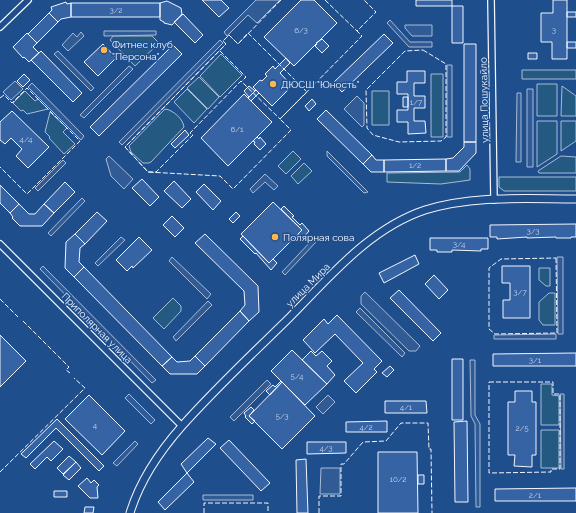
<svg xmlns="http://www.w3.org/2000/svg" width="576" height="513" viewBox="0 0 576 513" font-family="Raleway,sans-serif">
  <rect width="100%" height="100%" fill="#1f4e8c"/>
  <path fill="#245a82" stroke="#a8bbd7" d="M113,36H152L159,43L135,66L110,40Z
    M221,54L242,75L220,97L200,76Z
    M522,70H576V79H522Z
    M431,74H443V137H431Z
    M199,77L219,97L208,109L187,88Z
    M537,84H557V116H537Z
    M562,86L576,96V116H561Z
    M187,89L207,109L194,123L174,102Z
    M25,91L35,101L38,99L48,109L27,114L23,110L21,111L13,103Z
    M372,91H389V125H372Z
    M166,109C174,111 183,119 184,127L151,162L149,163H143L131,152L129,146L164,110Z
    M50,112L67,128L63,132L75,144L64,154L49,138L50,137L45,132Z
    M537,121H557V154L537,167Z
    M561,121H576V141L561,151Z
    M293,151L301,159L286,174L278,166Z
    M561,156L576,157V173H539L538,171Z
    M304,163L312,171L298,184L291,176Z
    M467,165L470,169V180L441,184L387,182V173L460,172Z
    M499,177H576V191H504L499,187Z
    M539,268H550V286H546L539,280Z
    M549,293H555V325H543L539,320V302Z
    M173,298L181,306V311L164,329L153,318Z
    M541,384H552V395L559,396V425H541Z
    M541,430H559V468H541Z"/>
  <path fill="#305b95" stroke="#a8bbd7" d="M256,0H280L257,23L248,15L227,36L224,32Z
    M390,20L410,42H432V47H409L387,23Z
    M405,25H432V36H412L405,28Z
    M104,31H156V35L104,36Z
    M81,32L84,36L68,51L62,45L73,33L77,37Z
    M220,40L223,43L122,145L119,142Z
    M58,51L94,88L91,91L54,54Z
    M447,65H452V137H447Z
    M129,66L133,69L84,118L80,115Z
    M15,81L23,89L11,100L3,92Z
    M32,83L84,136L81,140L28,87Z
    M527,89H533V167H527Z
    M517,93H521V162H516Z
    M357,96L364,103V125L362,127L344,109Z
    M327,151L368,192L364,193L327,156Z
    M109,156L133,179L124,189L111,176L106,159Z
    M63,160L66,163L38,191L35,188Z
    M265,174L278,186L274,190L265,182L253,193L250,189Z
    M82,198L85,201L51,236L48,233Z
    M121,237L125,240L98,266L95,263Z
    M313,239L316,242L285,275L282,272Z
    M172,257L211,294L207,299L169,261Z
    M557,257H563V334H558Z
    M43,266L156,380L152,383L40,269Z
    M365,292L420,346L416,351H409L361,304V296Z
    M208,301L212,305L176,341L173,337Z
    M360,308L405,353L402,357L356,312Z
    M556,334V339H494V335Z
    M470,360H475V415L480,424V507H476L475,424L471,416Z
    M267,380L271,384L234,421L230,417Z
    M129,394L155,420L151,424L125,398Z
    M560,394H564V469H561Z
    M328,395L335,402L323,414L316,407Z
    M135,441L138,444L117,466L113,463Z
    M321,468H340V494H320Z
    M203,495H253V500H203Z"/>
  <path fill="#3563a3" stroke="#f2f6ff" d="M202,0H221L229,8L219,17Z
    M301,0H314L337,23L294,66L264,37Z
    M416,0H452V6H416Z
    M553,0H567V59H552V42H541V13H553Z
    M167,1L181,8L182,14L172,25L164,23V22L160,20V3Z
    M66,2L67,4L71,3V17L61,19L58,22L49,13L52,10L51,7Z
    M71,3H160V17H71Z
    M452,6H463V43H452Z
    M567,12H576V17H567Z
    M49,13L58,22L37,43L28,34Z
    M183,14L203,35L195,43L174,22Z
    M27,33L37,43L33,47L39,53L29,62L24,57L23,58L13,47Z
    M384,34L393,43L342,92L333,83Z
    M322,39L329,46L322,53L315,46L317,44L316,43Z
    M567,42H576V48H567Z
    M103,44L116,58L98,76L84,62Z
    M464,44H476V142H464Z
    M173,45L182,54L99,136L90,127Z
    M41,51L82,93L73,102L31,60Z
    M528,53H537V59H528Z
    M286,58L290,63L280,73L292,86L272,106L253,87L260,80L262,81L267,76L265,74L273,66L275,69Z
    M407,71H425V83H414V96H425V108H414V121H425L426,133L408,134V122H397V110H408V94H397V82H407Z
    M24,74L30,80L23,87L17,81Z
    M249,86L255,91L249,97L244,91Z
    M256,90L259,93L251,101L248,98Z
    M244,94L272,122L228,166L201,138Z
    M403,97H408V107H403Z
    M312,99L316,104L309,111L305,106Z
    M326,110L372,155L363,164L317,119Z
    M12,111L49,147L28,168L16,156L22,149L11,138L5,144L0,140V122Z
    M185,130L189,135L175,148L171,144Z
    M257,137L259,139L260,137L266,144L260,150L254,144L255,142L253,141Z
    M464,142H476V153L459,171H446V159L453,158L464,147Z
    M372,155L376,160H384V172H371L363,164Z
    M446,159V171L384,172V160Z
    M142,179L159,197L150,206L132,188Z
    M174,181L191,199L182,208L164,191Z
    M65,182L75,192L54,213L44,204Z
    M204,184L221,201L213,210L196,192Z
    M0,185L19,204L10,213L0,203Z
    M273,202L302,230L269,263L241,234Z
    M19,204L29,214H35L44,204L54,213L42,226H20L12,218L13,217L10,213Z
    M284,206L294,216L292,217L300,225L302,223L309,231L303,238L298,234L302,230L281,209Z
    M97,212L107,221L85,244L75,234Z
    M236,212L240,216L233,223L229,219Z
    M172,216L184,228L175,237L163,225Z
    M576,224V237H571V238H556V237L527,238V237L497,239V237H490V225Z
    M75,234L85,244L80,248L79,262L84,267L74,277L65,268L66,242Z
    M205,234L258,286L259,312L249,321L240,311L245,305L244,291L195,243Z
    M243,236L269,263L273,259L277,263L271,270L256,253L255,254L240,239Z
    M139,237L152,250L133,268L132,266L127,271L116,260Z
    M430,238H488V249H481V251L452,250V252H437V250H430Z
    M415,255L419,264L384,283L379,273Z
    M502,266H530V318H503V300H510V283H502Z
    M84,267L172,357L162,366L74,277Z
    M434,275L448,290L439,299L425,284Z
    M399,290L441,333L433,341L390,298Z
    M240,311L249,321L205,366L195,356Z
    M337,315L382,361L374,369L377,372L356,393L344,381L363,363L335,334L315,353L303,340L324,319L328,324Z
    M0,335L26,361L0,387Z
    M292,350L327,384L305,405L271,371Z
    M311,351L316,356L322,351L332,361L327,366L335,375L327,384L302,360Z
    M576,353V366H493V354Z
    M195,356L205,366L197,374H170L162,366L172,357L177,362L190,361Z
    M452,359H463V420H452Z
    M390,366L394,370L387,377L382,373Z
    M281,381L282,382L270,395L266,391L273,385L275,387Z
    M282,382L315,416L282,449L249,416Z
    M515,391H532V402H536V455H532V467L514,466L515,455H508V402H515Z
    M89,395L125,431L102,455L65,419Z
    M385,401H426L427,413H385Z
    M251,407L254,410L249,416L255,421L252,424L245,417L246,416L244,413Z
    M57,419L104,466L99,471L56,428L26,458L21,454Z
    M387,421V432H346V422Z
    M467,421L468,502H455L454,422Z
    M208,438L216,444L187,473L194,482L165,510L158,502L187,473L181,464Z
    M229,440L270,483L261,491L220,448Z
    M54,441L63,449L51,461L47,457L35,469L30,464Z
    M307,442H346V453L307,454Z
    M378,452H417L418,513H378Z
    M69,456L76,462L63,474L57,468Z
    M306,459L308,513H297L296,460Z
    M76,462L81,468L69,480L63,475Z
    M418,475H424V484H418Z
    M87,478L91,483L94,480L99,485L97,487L98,498H90L78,486Z
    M576,488V501H495V489Z
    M54,491H67V497H54Z
    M85,507H94L93,513H84Z"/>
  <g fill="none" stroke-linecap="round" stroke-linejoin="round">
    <defs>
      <path id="minor" d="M491,0L494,200
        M0,27L28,0
        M0,244L182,426"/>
      <path id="tertiary" d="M130,513C140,480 160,451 182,426C215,389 251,355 287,320C328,279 368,229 425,210C474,195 526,199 576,199"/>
    </defs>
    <use href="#minor" stroke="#f2f6ff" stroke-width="8"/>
    <use href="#tertiary" stroke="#f2f6ff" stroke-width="9"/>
    <use href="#minor" stroke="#1f4e8c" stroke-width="5.5"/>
    <use href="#tertiary" stroke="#1f4e8c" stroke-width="7"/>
    <path stroke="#f2f6ff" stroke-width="1" stroke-dasharray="5 2" stroke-linecap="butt" d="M281,0L238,44L229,35L223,41L226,44L125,147L148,172L220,176L233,189L291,130L280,119L362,36L357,31L376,12L364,0
      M325,0L357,31
      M248,33L307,92L280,119L241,81L190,133L193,135L156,172H148L125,147L226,44L223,41L229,35L238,44Z
      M423,50L446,64V137L441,141L399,142L373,135L367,128L366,90L405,51Z
      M220,51L246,77L241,82
      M0,98L4,95L12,103L27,88L80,141L27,194L0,167
      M556,258L557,333L495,334L489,329V268L501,259Z
      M0,299L18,317
      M23,321L69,367L66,370L70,373
      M489,382H553V394H560V469H551V472L489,473Z
      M0,472L85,388L74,378
      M204,513V503H268V513
      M319,513V496H341V464H344L363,442L386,441L401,423H428L429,449H431L432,513"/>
  </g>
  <g fill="#ffb74d" stroke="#1f4e8c" stroke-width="1.5">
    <circle cx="104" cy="50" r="4"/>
    <circle cx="273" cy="84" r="4"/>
    <circle cx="275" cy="237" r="4"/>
  </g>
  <g text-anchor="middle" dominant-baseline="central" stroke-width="3" stroke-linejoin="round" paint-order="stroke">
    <g font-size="8" fill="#c3d1e8">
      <text x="116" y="10">3/2</text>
      <text x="301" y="30">6/3</text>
      <text x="554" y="30">3</text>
      <text x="416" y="102">1/7</text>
      <text x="237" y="129">6/1</text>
      <text x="26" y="139">4/4</text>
      <text x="415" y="165">1/2</text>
      <text x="533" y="231">3/3</text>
      <text x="459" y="244">3/4</text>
      <text x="520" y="292">3/7</text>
      <text x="535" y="360">3/1</text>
      <text x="297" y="376">5/4</text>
      <text x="406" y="407">4/1</text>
      <text x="282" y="416">5/3</text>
      <text x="95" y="425">4</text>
      <text x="366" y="427">4/2</text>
      <text x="522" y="428">2/5</text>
      <text x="326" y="448">4/3</text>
      <text x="398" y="479">10/2</text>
      <text x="535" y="495">2/1</text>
    </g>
    <g font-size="10" fill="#f2f6ff" stroke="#1f4e8c" text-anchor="start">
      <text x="112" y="44">Фитнес клуб<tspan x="112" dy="12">"Персона"</tspan></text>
      <text x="281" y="84">ДЮСШ "Юность"</text>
      <text x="283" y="237">Полярная сова</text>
    </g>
    <g font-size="10" fill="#f2f6ff" stroke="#1f4e8c">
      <text transform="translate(484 100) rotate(-91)">улица Пошукайло</text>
      <text transform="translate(308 285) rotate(-45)">улица Мира</text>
      <text transform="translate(97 328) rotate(45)">Приполярная улица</text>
    </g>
  </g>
</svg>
